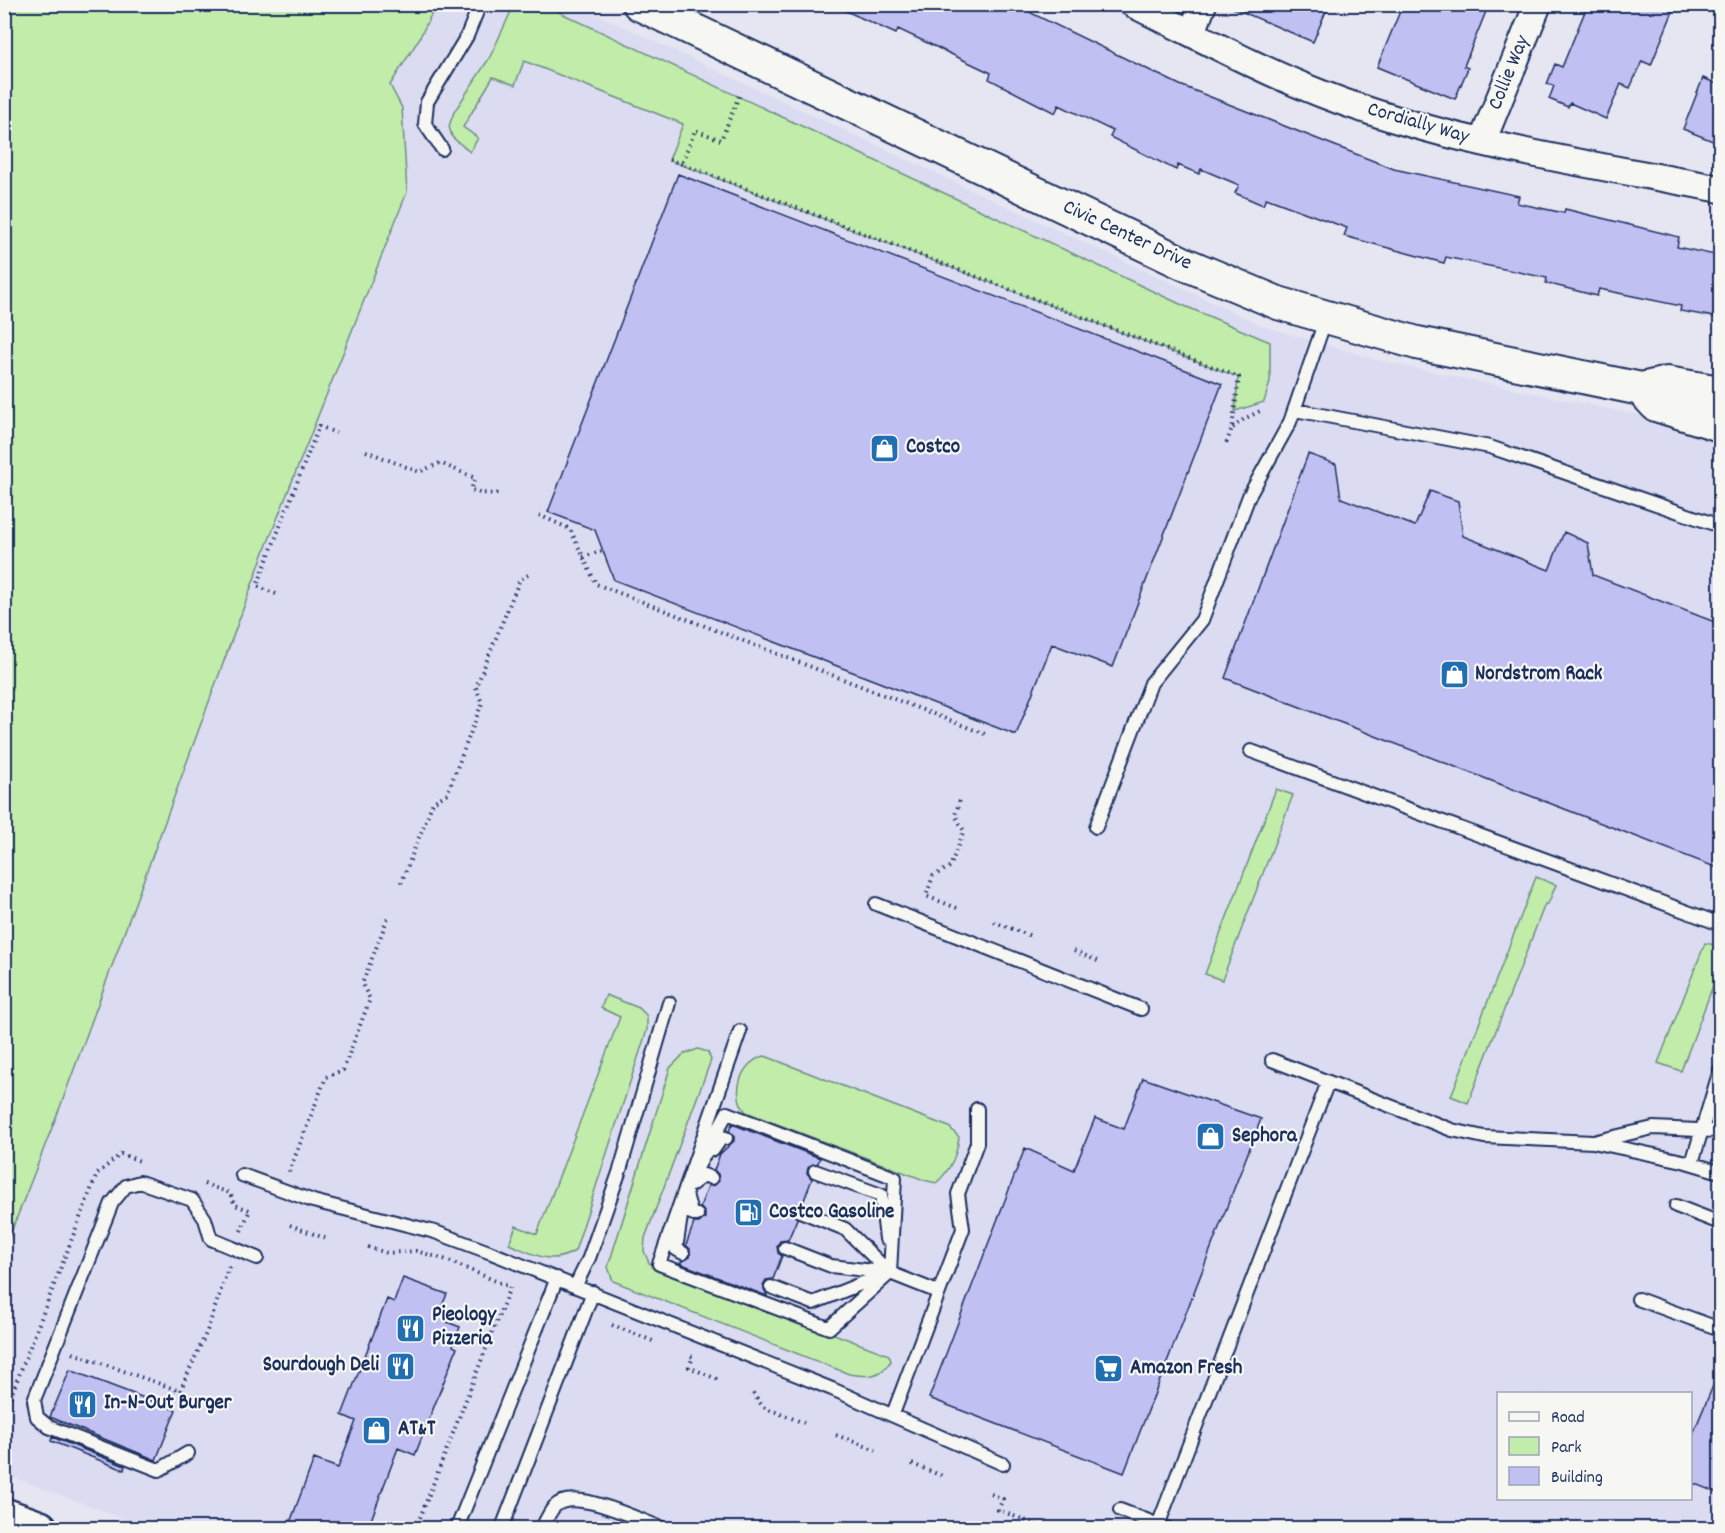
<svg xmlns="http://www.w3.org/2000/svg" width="1725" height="1533" viewBox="0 0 1725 1533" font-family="Dekko,sans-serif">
  <rect width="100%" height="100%" fill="#e6e6f2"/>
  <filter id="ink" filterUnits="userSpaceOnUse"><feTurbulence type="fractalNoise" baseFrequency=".0167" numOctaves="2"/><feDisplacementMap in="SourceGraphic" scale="12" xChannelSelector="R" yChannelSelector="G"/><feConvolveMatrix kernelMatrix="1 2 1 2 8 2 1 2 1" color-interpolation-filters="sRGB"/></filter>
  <g filter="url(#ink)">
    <path fill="#dbdbf2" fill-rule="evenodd" d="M436,5H577L1263,326L1381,361L1662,420L1720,440V1528H147L5,1474L4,1248L62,1102L264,552L407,192L402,108L390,85L419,39ZM1498,1394H1690V1498H1498Z"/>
    <path fill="#c1eca9" stroke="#6e8e84" stroke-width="1.5" d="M5,4L436,5L419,39L390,85L402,108L407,192L264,552L62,1102L5,1248Z
      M514,5H544L1180,304L1270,342V382L1264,402L1235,411L1238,377L669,160L683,124L524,61L515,85L493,77L463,127L478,138L470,152L452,137L449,126L454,112L490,57Z
      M1276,789L1293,795L1222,980L1205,974Z
      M1536,877L1556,885L1548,904H1545L1468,1103L1451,1096Z
      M1705,943L1720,946V967L1681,1071L1658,1063Z
      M606,995L639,1008L647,1016V1030L575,1251C550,1266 534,1254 509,1244L516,1226L537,1234L620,1017L601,1008Z
      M698,1049L708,1052L711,1060L645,1238L644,1251L649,1263L889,1355L891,1361C880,1378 868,1377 849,1374L613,1281L608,1267L670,1068L684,1054Z
      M765,1056L949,1127L959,1137C957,1155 950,1171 936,1183L924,1180L746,1112C730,1094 741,1061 765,1056Z"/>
    <path fill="#c1c0f2" stroke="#1b2f5e" stroke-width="1.5" d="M831,4H1026L1031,13L1180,85L1394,169L1519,196L1517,203L1564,213L1565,209L1679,237L1677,247L1720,256V318L1680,311L1681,306L1599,289L1597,296L1546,283L1547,278L1446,257L1444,263L1344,236L1347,228L1266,198L1263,205L1235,193L1239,185L1201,169L1199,174L1178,165L1176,170L1110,137L1113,131L1059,105L1055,113L989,79L991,73L898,29L896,34Z
      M1224,4H1329L1313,42Z
      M1403,4H1489L1464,66L1468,68L1455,99L1377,67Z
      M1588,4H1676L1651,65L1642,61L1630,88L1621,84L1606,119L1570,103L1568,107L1549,99L1554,86L1547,84L1555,64L1562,67Z
      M1703,78L1720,85V144L1683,129Z
      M678,174L1222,384L1113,667L1052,644L1016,735L614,580L595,530L548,512Z
      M1308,454L1336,464L1341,498L1415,526L1430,491L1458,501L1463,536L1549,570L1564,532L1588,543L1593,575L1720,624V869L1225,678Z
      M1143,1078L1261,1119L1124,1473L929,1398L1025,1148L1074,1170L1095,1118L1124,1129Z
      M732,1124L820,1158L818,1163L808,1168L807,1173L812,1179L803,1203L795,1204L792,1209L797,1219L788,1240L780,1241L777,1246L778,1253L782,1256L773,1279L766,1280L763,1285L767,1296L679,1263L690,1257V1249L686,1245L694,1223H699L705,1218V1213L700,1207L708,1186L715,1185L719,1181L718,1174L714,1170L720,1154L734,1141V1135L729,1131Z
      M403,1278L447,1294L442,1306L452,1309L447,1322L460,1327L453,1346L457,1348L415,1455L398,1448L368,1528H288L314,1459L338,1468L356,1421L342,1415L387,1299L394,1302Z
      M1720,1369V1494L1690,1482V1441Z
      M70,1370L176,1410L156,1460L50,1417Z
      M52,1437L125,1466L124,1470L51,1441Z"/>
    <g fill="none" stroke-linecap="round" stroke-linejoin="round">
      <defs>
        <path id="service" d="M442,149L425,124L427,102L467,36L480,4
          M1295,410L1490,447L1720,526
          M1251,751L1720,924
          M1096,827L1151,683L1202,620L1249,496L1290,422L1326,318
          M876,904L1141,1009
          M1272,1060L1452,1130L1484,1137L1593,1142L1683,1161L1720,1172
          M1597,1141L1653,1128L1720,1131
          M713,1150L722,1137L726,1138
          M1692,1163L1720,1070
          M815,1171L881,1195L886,1239
          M242,1175L313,1201L435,1232L489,1252L832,1389L1003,1464
          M691,1185L704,1175L711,1178
          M686,1194L691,1213L697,1215
          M1676,1206L1720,1223
          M800,1211L845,1229L890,1273
          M785,1248L831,1266L890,1273L938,1292
          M683,1253L676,1249L685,1190L727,1113L895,1178L890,1273L829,1328L659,1264L740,1031
          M576,1285L589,1258L620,1170L669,1003
          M771,1287L813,1303L883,1275
          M1638,1299L1720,1329
          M893,1414L963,1229L958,1194L977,1143V1109
          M188,1453L159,1470L49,1427L37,1417L34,1400L112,1203L126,1186L140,1182L192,1200L205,1219L211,1239L257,1258
          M1120,1510L1167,1528
          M457,1528L557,1278
          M502,1528L593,1292
          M542,1528C545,1522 549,1513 554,1507C573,1486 638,1520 662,1528
          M1157,1528L1328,1082"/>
        <path id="minor" d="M1133,4C1196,35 1258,69 1322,94C1450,144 1587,163 1720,189
          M1192,33L1203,4
          M1482,142L1538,4"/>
        <path id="tertiary" d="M639,4L1185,264L1278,303L1417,343L1641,389L1667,383L1720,392
          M1641,389L1656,405L1720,425"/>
        <path id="secondary" d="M4,1515L40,1528"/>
      </defs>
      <use href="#service" stroke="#1b2f5e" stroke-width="16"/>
      <use href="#minor" stroke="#1b2f5e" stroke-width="30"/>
      <use href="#tertiary" stroke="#1b2f5e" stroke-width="36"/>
      <use href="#secondary" stroke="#1b2f5e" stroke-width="38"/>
      <path stroke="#1b2f5e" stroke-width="4" stroke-dasharray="1.5 4.5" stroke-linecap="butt" d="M739,96L721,140L695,130L682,164L1239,377L1232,428L1226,444
        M669,160L682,164
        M1233,428L1244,419L1262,410
        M366,451L419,472L440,463L475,478L471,490L480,493L500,494
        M539,515L570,529L596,584L985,734
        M583,557L602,551
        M276,594L257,586L319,426L336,433
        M401,883L433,802L447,794L482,703L476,687L520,579L528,575
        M957,908L926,896L933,876L950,867L964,831L955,815L960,800
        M994,922L1031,936
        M1074,951L1098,961
        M289,1172L326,1077L343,1070L370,999L362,984L389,915
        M204,1184L230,1193L235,1205L252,1211
        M290,1225L327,1239
        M241,1231L250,1210
        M368,1247L387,1253L416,1251L444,1259L510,1287L416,1528
        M612,1325L653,1341
        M73,1353L180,1391L207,1331L229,1266
        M691,1356L693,1357L689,1367L719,1380
        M753,1393L763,1407L804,1423
        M4,1414L97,1174L121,1154L140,1161
        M836,1435L876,1450
        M912,1464L945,1477
        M991,1494L1003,1499L998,1510L1045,1528"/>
      <use href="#service" stroke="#f6f6f2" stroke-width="12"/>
      <use href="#minor" stroke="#f6f6f2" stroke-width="26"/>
      <use href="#tertiary" stroke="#f6f6f2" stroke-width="32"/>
      <use href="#secondary" stroke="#f6f6f2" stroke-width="33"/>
    </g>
  </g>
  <defs>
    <symbol id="shop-square" viewBox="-11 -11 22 22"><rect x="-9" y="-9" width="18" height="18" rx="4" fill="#1f6fb2" stroke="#f6f6f2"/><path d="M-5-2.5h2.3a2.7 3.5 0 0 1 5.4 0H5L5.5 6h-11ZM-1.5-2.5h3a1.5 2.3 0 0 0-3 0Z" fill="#fff"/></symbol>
    <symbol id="fuel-square" viewBox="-11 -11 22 22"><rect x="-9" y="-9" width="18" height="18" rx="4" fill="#1f6fb2" stroke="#f6f6f2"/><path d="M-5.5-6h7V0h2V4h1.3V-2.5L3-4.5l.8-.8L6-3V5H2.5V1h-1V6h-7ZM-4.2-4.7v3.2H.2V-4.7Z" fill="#fff"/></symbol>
    <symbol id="restaurant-square" viewBox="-11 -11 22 22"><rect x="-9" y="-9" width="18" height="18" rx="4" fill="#1f6fb2" stroke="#f6f6f2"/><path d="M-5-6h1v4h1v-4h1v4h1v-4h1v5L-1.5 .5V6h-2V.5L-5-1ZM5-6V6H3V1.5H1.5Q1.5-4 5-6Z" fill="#fff"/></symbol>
    <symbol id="supermarket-square" viewBox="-11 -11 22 22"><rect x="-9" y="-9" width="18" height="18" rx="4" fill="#1f6fb2" stroke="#f6f6f2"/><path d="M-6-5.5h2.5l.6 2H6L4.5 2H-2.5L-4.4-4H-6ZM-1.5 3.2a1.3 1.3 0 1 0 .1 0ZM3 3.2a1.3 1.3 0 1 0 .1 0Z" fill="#fff"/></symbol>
  </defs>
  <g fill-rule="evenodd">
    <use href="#shop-square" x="868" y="432" width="33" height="33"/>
    <use href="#shop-square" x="1438" y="658" width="33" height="33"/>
    <use href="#shop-square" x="1194" y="1120" width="33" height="33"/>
    <use href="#fuel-square" x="732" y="1196" width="33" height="33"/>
    <use href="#restaurant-square" x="394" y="1312" width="33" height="33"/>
    <use href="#restaurant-square" x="384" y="1350" width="33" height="33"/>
    <use href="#supermarket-square" x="1092" y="1352" width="33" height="33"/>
    <use href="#restaurant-square" x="66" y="1388" width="33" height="33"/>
    <use href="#shop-square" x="360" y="1414" width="33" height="33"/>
  </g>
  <g text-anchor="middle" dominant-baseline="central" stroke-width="4.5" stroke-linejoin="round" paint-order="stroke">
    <g font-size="21" fill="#1b2f5e" stroke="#f6f6f2">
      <text transform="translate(1510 73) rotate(-68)">Collie Way</text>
      <text transform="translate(1418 124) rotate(16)">Cordially Way</text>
      <text transform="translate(1127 236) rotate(25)">Civic Center Drive</text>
    </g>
    <g font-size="21" font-weight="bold" fill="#1b2f5e" stroke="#f6f6f2" text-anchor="start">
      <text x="906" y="448">Costco</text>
      <text x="1475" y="675">Nordstrom Rack</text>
      <text x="1232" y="1137">Sephora</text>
      <text x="769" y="1213">Costco Gasoline</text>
      <text x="432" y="1316">Pieology<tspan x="432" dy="24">Pizzeria</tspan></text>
      <text x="379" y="1366" text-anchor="end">Sourdough Deli</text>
      <text x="1130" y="1369">Amazon Fresh</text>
      <text x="104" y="1404">In-N-Out Burger</text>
      <text x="398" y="1430">AT&amp;T</text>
    </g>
  </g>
  <rect width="1725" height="1533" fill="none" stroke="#f6f6f2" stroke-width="24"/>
  <rect x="12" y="12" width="1701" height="1509" fill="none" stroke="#1b2f5e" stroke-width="2" filter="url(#ink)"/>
  <rect x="1497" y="1392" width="195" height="108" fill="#f6f6f2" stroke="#9ea6b7" stroke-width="1.5"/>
  <rect x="1509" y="1412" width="30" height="9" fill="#f6f6f2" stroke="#9ea6b7" stroke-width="1.5"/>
  <text x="1551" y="1422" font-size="18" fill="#1b2f5e">Road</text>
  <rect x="1509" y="1437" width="30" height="18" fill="#c1eca9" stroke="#9ea6b7" stroke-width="1.5"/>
  <text x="1551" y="1452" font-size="18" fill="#1b2f5e">Park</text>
  <rect x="1509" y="1467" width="30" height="18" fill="#c1c0f2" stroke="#9ea6b7" stroke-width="1.5"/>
  <text x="1551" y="1482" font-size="18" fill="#1b2f5e">Building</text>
</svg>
